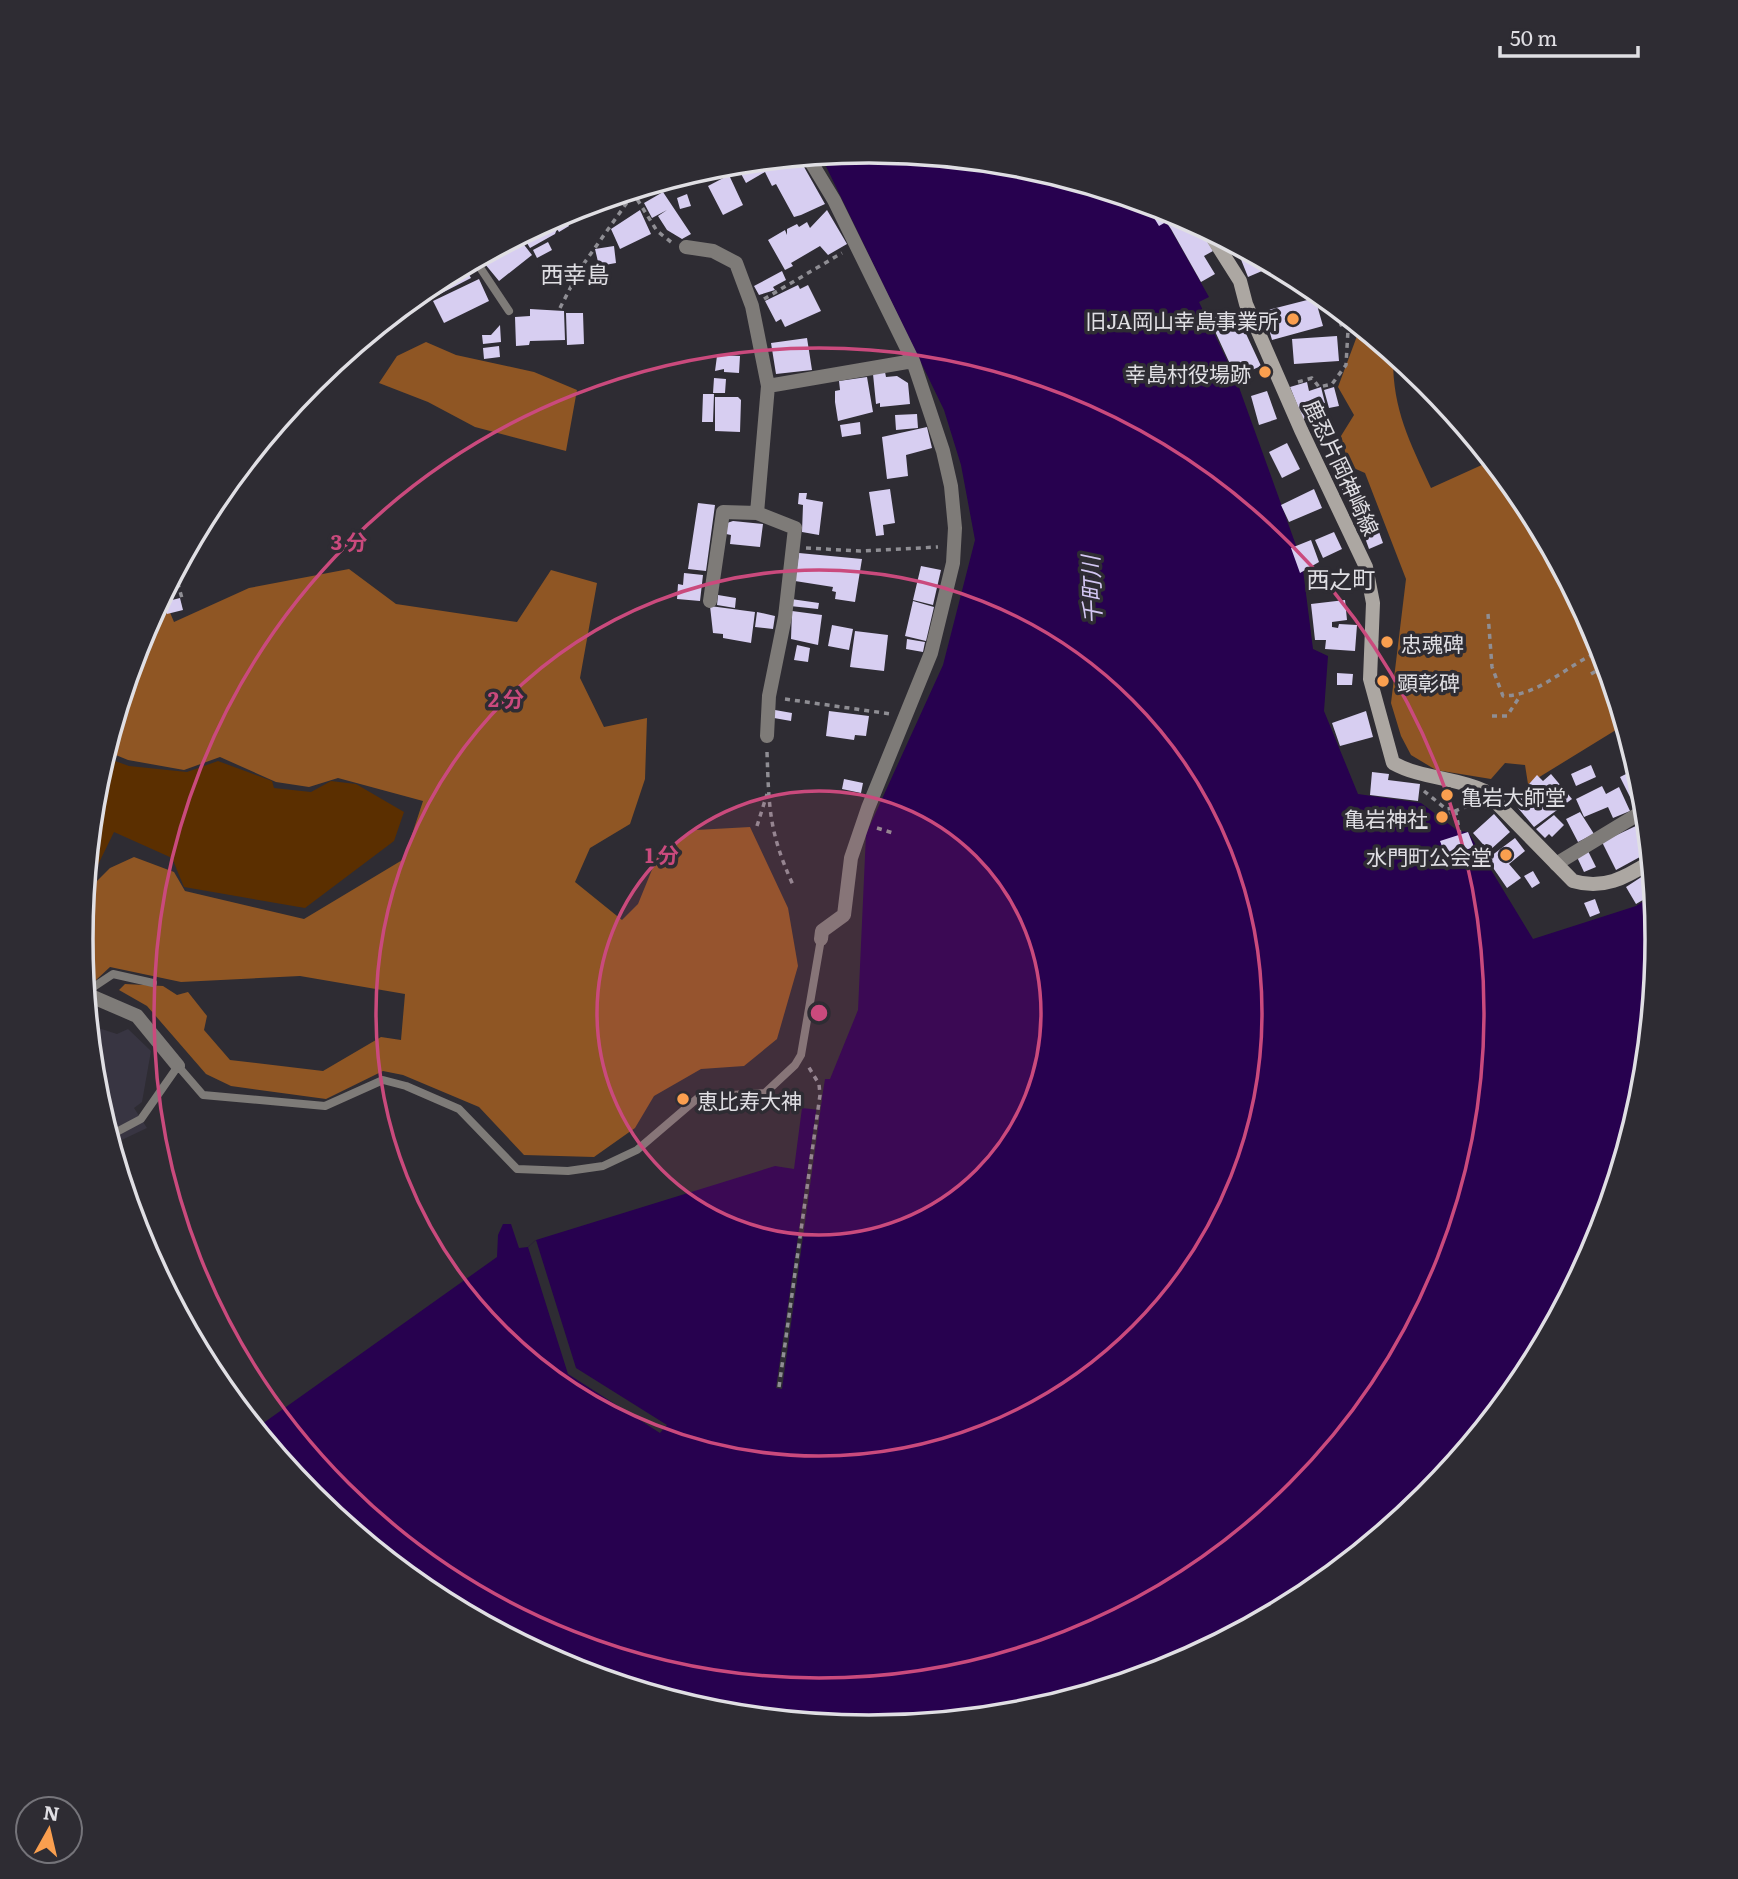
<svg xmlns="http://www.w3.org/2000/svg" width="1738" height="1879" viewBox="0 0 1738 1879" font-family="Literata,'Noto Sans JP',serif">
  <rect width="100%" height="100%" fill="#2e2c33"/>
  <path fill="#383542" d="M89,1025L117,1034L128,1029L151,1051L142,1102L134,1108L147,1128L111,1145L96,1093Z"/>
  <path fill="#5b2f00" d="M104,757L129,766L187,772L218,761L272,781L274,788L311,792L331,781L356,784L404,812L394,841L305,908L184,887L172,858L114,832L90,881L86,882L96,785Z"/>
  <path fill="#8f5624" d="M1360,328L1393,354C1392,409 1409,440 1431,488L1484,464L1482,450L1525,502L1598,638L1624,725L1528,784L1525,765L1505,763L1491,779L1436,770L1411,755L1401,736L1391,703L1406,579L1365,473L1349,466L1341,436L1354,415L1338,387Z
    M426,342L456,355L534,372L577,390L566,451L475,427L428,402L379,383L397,356Z
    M349,569L396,604L517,622L551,570L597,583L580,678L604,727L647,718L645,779L630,824L590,848L575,882L622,920L638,904L658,855L696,830L750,827L788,908L798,966L777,1039L744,1066L701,1069L654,1096L635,1128L594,1157L524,1155L479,1107L403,1075L383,1071L326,1099L231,1086L206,1074L147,1006L119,990L125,984L163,986L177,995L188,992L207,1016L204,1030L230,1060L323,1071L381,1037L401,1040L405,994L300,976L181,982L110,967L95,981L86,978L91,958L82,956L81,939L86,886L93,885L110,868L134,857L174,872L185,891L304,919L404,859L423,801L338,778L309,787L276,782L220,757L184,770L128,760L106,751L141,637L163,596L174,622L249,588Z"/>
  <path fill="#27014f" d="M869,151L1023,166L1158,207L1209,297L1199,302L1236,379L1302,562L1313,649L1328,656L1324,711L1358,794L1421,803L1458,831L1468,832L1533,939L1636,906L1653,895L1657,940L1642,1094L1597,1242L1524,1378L1426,1497L1307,1595L1170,1668L1022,1713L869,1728L715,1713L567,1668L431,1595L311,1497L255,1429L497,1257L498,1235L503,1224H511L519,1248L528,1247L536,1240L775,1166L794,1169L802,1108L820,1110L825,1079H830L858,1010L866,834L943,665L975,540L961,465L944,410L821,156Z"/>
  <path fill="#2e2c33" d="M818,1098L822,1099L782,1389L776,1388Z
    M536,1240L576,1368L667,1425L660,1433L568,1374L528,1247Z"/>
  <path fill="#d7cef1" d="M799,158L825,204L801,215L794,217L776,184L772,186L765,172L746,183L739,170L754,162L766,161L768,165L774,161L777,166Z
    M729,175L743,205L723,215L708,186Z
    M663,192L691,234L682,239L667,230L658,216L667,210L652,218L644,203Z
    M687,194L691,206L680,209L677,198Z
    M1145,203L1171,211L1198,225L1213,251L1204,256L1215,274L1201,282L1171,229L1166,222L1159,226Z
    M640,210L651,234L620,249L611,229Z
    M827,210L847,244L828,255L820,246L791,263L793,266L785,270L768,240L785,230L787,235V229L797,224L799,227L807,222L810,228Z
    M562,214L569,226L559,232L557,229L555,234L530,248L522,235Z
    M518,237L532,255L499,281L480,258Z
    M548,242L552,250L537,258L533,250Z
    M614,246L616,263L599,266L595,249Z
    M1250,253L1257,257L1274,266L1248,277L1240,257Z
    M464,266L471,278L438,295L432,283Z
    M782,271L786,280L773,287L775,290L759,295L754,286Z
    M479,279L489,301L444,323L433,301Z
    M798,285L800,289L808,285L821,311L785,327L781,319L776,322L765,301Z
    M1315,298L1323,326L1272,340L1264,311Z
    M530,309L564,311L565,340L530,341L529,345L516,346L515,317L530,316Z
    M1219,311L1227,329L1241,323L1261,366L1236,377L1208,316Z
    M566,313H583L584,344L567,345Z
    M500,325L501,342L483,344L482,335H491Z
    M1337,336L1339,361L1294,364L1292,339Z
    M807,338L812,370L776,374L771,343Z
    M499,346L500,357L484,359L483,348Z
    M720,355L740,356L739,373L724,372V369L715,371L717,356Z
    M885,372L886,377L897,376L908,383L910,404L880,407V403L876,404L873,374Z
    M867,377L873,412L838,421L835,402V391L840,390L839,381Z
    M714,378L726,379L725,393H713Z
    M1307,382L1309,391L1321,387L1327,411L1303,419L1290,387Z
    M1334,387L1339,406L1329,408L1324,390Z
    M1267,391L1277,419L1259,425L1251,396Z
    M703,394H714L713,422H702Z
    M715,397H738L741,400L740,432L715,431Z
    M917,414L918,428L896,430L895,415Z
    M860,422L861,434L842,437L840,425Z
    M927,427L932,448L906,455L908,476L887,479L882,437Z
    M1287,443L1300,469L1282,478L1269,452Z
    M1352,480L1356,490L1345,495L1340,485Z
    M890,489L895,523L883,525L884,535L876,536L869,492Z
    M1314,489L1322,508L1289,522L1281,505Z
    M1360,492L1365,503L1353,509L1348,498Z
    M799,493H807L806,499L823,502L819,535L802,532L803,505L798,504Z
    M698,503L715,505L706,571L688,569Z
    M733,521L763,524L760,547L730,544L731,535L726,534L727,523Z
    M1378,529L1383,543L1369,549L1364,535Z
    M1334,532L1342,549L1323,558L1315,540Z
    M1311,540L1319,562L1300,573L1291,548Z
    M799,553L862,559L855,602L835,599L836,592L832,591L833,587L795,581Z
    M921,566L941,570L933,605L913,600Z
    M684,573L703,575L700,601L677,599L678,584L683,585Z
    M718,595L736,598L735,608L717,605Z
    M180,598L183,610L167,614L164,602Z
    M791,599L819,603L818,609L790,606Z
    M1345,600L1347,620L1332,622V627L1338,628L1339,624L1357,625L1355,651L1325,649L1326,640H1315L1311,604Z
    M913,601L934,607L926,641L905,636Z
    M710,606L755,612L751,643L723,638V634L713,633Z
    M792,611L822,615L818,645L791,639Z
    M757,612L775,616L773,629L755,627Z
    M832,625L853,629L849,650L828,646Z
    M855,631L888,635L884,671L850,667Z
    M907,639L925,642L923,652L906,649Z
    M797,645L810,648L808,662L794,660Z
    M1337,673L1353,674L1352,685H1337Z
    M775,710L792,713L791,721L774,718Z
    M829,711L869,716L866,736L855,735L854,740L826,736Z
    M1366,711L1373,737L1340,746L1332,723Z
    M1591,765L1596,777L1576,786L1571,774Z
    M1632,771L1644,797L1633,803L1620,777Z
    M1372,772L1389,774L1388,780L1420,784L1418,801L1370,795Z
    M1551,774L1572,799L1534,827L1513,802L1537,775L1543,781Z
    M844,779L863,783L861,793L842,789Z
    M1602,786L1606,794L1619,787L1630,811L1613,818L1608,807L1584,817L1576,799Z
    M1580,812L1594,834L1578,842L1566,819Z
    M1494,814L1510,832L1489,851L1473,833Z
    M1554,815L1564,825L1552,837L1549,834L1545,838L1536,829Z
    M1638,825L1649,852L1616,870L1602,842Z
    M1468,832L1474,847L1446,857L1440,841Z
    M1515,838L1525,851L1509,864L1521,878L1507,888L1487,859Z
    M1588,851L1596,867L1584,872L1577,857Z
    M1533,871L1540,883L1532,888L1524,876Z
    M1646,874L1653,894L1636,904L1626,887Z
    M1595,899L1600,913L1590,917L1584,903Z"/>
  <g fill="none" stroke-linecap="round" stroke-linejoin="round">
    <path stroke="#8f8e94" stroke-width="3.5" stroke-dasharray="5 5" stroke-linecap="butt" d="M632,191L657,231L671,242
      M764,299L842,253
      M560,308L580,269L633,194
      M1340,311L1341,325L1350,328
      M1298,382L1312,378L1319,387L1332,384L1346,365L1348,330L1353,321
      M1505,478L1546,541
      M806,548L860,551L938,547
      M175,573L183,602
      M1488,614L1492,667L1503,696C1542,695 1567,664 1601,651
      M1591,674L1606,665
      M785,699L891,714
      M1492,716H1507L1520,696
      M767,752C769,809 769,832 793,885
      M1424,791L1446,809L1455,808L1460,834
      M1445,815L1475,803
      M757,826L767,794
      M877,828L893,833
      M1642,831L1648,842
      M779,1387L820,1095L819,1084L808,1066"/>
    <path stroke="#7e7b78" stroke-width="8" d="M475,260L509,311
      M86,992L113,974L153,983
      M109,1136L141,1119L178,1066L203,1095L325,1106L383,1080L406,1086L459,1109L517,1169L568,1171L603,1166L637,1150L699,1097L765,1093L795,1065L801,1055L821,939"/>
    <path stroke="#7e7b78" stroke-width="14" d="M808,157L834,200L913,361L943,451L951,486L955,528L953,563L931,653L868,808L851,858L844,915L822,931L821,939
      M686,247L713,251L736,263L752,306L768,386L757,513
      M768,386L913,361
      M710,601L723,512L757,513L795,528L785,617L769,696L767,736
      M1556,864L1645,810
      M86,994L137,1016L178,1066"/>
    <path stroke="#aca7a2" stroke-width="14" d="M1209,232L1240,281L1246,304L1301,430L1366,567L1373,603L1370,679L1393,763C1422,779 1455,777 1485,791L1573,881C1603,890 1625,878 1650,862"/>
  </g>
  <circle cx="819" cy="1013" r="222" fill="#ca4a7d" fill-opacity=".12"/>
  <g fill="none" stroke="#ca4a7d" stroke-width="3.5">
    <circle cx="819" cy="1013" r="222"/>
    <circle cx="819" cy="1013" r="443"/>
    <circle cx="819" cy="1013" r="665"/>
  </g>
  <g fill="#fa9f4f" stroke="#2e2c33" stroke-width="2.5">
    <circle cx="1293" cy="319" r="7"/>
    <circle cx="1265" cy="372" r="7"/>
    <circle cx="1387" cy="642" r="7"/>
    <circle cx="1383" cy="681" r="7"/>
    <circle cx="1447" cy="795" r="7"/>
    <circle cx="1442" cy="817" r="7"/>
    <circle cx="1506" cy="855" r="7"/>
    <circle cx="683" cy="1099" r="7"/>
  </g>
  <g text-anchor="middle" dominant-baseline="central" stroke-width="7" stroke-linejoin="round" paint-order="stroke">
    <g font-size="21" fill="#e0dfe4" stroke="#2e2c33" text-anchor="end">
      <text x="1279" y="319">旧JA岡山幸島事業所</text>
      <text x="1251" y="372">幸島村役場跡</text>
      <text x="1401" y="642" text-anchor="start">忠魂碑</text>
      <text x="1397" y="681" text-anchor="start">顕彰碑</text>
      <text x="1461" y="795" text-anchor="start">亀岩大師堂</text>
      <text x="1428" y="817">亀岩神社</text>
      <text x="1492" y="855">水門町公会堂</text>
      <text x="697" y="1099" text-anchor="start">恵比寿大神</text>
    </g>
    <g font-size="21" fill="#e0dfe4" stroke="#2e2c33">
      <text transform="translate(1343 467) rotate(65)">鹿忍片岡神崎線</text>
    </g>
    <g font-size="23" fill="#e0dfe4" stroke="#2e2c33">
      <text x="575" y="273">西幸島</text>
      <text x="1341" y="578">西之町</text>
    </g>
    <g font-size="23" font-style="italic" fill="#d3c7f3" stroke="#2e2c33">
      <text transform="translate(1090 590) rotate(-92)">千町川</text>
    </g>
  </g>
  <path d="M0 0H1738V1879H0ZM93 939a776 776 0 1 1 1552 0a776 776 0 1 1-1552 0Z" fill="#2e2c33" fill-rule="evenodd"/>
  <path fill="none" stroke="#e0dfe4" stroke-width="3.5" d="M93 939a776 776 0 1 1 1552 0a776 776 0 1 1-1552 0Z"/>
  <circle cx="819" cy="1013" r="10" fill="#ca4a7d" stroke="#2e2c33" stroke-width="3.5"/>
  <g font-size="21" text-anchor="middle" font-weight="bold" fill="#ca4a7d" stroke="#2e2c33" stroke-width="7" stroke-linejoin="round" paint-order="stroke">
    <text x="349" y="550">3 分</text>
    <text x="506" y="707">2 分</text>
    <text x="662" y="863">1 分</text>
  </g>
  <g transform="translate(49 1830) rotate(8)"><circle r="33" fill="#2e2c33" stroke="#75747a" stroke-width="2"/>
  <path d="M0-5L12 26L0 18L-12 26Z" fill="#fa9f4f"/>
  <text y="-10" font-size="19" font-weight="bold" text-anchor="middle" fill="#e0dfe4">N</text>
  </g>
  <path d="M1500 46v10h138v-10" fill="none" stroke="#e0dfe4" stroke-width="3.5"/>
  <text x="1510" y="46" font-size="21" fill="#e0dfe4" stroke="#2e2c33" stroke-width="5" paint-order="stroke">50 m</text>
</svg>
